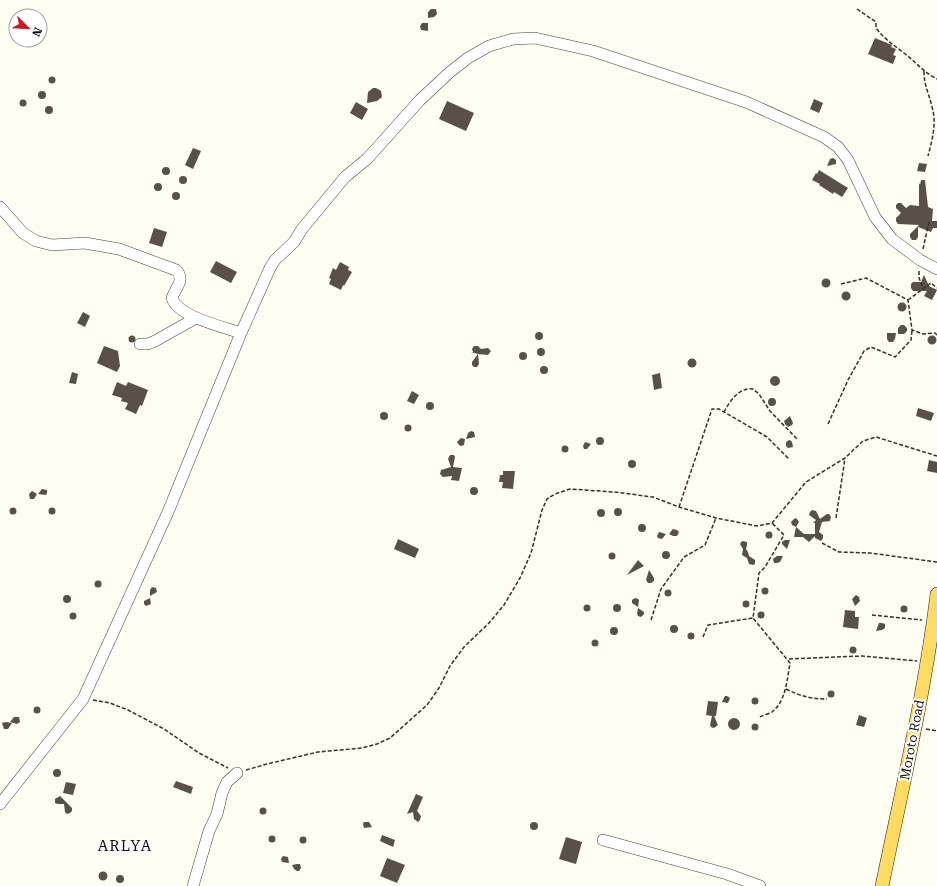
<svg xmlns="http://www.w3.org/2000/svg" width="937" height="886" viewBox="0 0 937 886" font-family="'Roboto Serif',serif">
  <rect width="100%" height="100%" fill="#fffcf1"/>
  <path fill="#59504a" d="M431,9H436L437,14L434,17L428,18V12Z
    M422,23H428V31L421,30L420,26Z
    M875,38L892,45L891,47L896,49L893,55L896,56L893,64L868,54Z
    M48.5 80a3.5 3.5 0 1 1 7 0a3.5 3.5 0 1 1-7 0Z
    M373,88H376L381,91L382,97L377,101L367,103L368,92Z
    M38 95a4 4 0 1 1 8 0a4 4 0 1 1-8 0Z
    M814,99L823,103L819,113L810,109Z
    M19.5 103a3.5 3.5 0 1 1 7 0a3.5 3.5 0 1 1-7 0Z
    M447,101L474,113L466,131L439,119Z
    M356,102L368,109L362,120L350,113Z
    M45 110a4 4 0 1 1 8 0a4 4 0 1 1-8 0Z
    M193,148L201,151L193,169L185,165Z
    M833,158L836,160V164L827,166L830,159Z
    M919,163L927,164L925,172L917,171Z
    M162 171a4 4 0 1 1 8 0a4 4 0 1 1-8 0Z
    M819,170L848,188L842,197L834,192L833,194L819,185L820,184L812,180L816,173L817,174Z
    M179 180a4 4 0 1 1 8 0a4 4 0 1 1-8 0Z
    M921,180H925L928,207L933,209L932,221H937V228H933L931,232L918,227V237L916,240H912L910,237V234L919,225L898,224L896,221V218L901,213L896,208V205L898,203H901L906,208L910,205L919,206V183L920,185Z
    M154 187a4 4 0 1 1 8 0a4 4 0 1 1-8 0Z
    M172 196a4 4 0 1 1 8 0a4 4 0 1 1-8 0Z
    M154,228L167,232L162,247L149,243Z
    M216,261L237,272L231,283L210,272Z
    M340,262L349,267L348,270L352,272L344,286L343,285L341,290L329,284L331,279L329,278L333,268L336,270Z
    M924,275L929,286L937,290L932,300L924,296L927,291H913L911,288V284L913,282H921Z
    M821.5 283a4.5 4.5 0 1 1 9 0a4.5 4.5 0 1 1-9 0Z
    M841.5 296a4.5 4.5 0 1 1 9 0a4.5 4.5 0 1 1-9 0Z
    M897.5 307a4.5 4.5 0 1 1 9 0a4.5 4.5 0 1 1-9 0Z
    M83,312L90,316L85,327L77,323Z
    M901,325H904L907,328V331L904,334H898V328Z
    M535 336a4 4 0 1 1 8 0a4 4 0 1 1-8 0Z
    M887,333H896L895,339L893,342H889L887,339Z
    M128.5 339a3.5 3.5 0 1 1 7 0a3.5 3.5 0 1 1-7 0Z
    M927.5 340a4.5 4.5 0 1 1 9 0a4.5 4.5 0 1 1-9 0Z
    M104,346L118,351L120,366L117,372L97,363Z
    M474,346H478L481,349L488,348L491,351L488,355L478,354L479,364L477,367H474L472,365V362L478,354L471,352H473L472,349Z
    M537 352a4 4 0 1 1 8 0a4 4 0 1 1-8 0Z
    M519 356a4 4 0 1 1 8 0a4 4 0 1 1-8 0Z
    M687.5 363a4.5 4.5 0 1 1 9 0a4.5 4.5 0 1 1-9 0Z
    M540 370a4 4 0 1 1 8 0a4 4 0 1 1-8 0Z
    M72,372L78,374L76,384L69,383Z
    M660,373L662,388L654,390L652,375Z
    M770 381a5 5 0 1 1 10 0a5 5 0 1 1-10 0Z
    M117,382L126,386L128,382L148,390L142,406L140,405L136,414L125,409L128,403L121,401L122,398L112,395Z
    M412,391L419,395L414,404L407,401Z
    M768 402a4 4 0 1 1 8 0a4 4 0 1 1-8 0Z
    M426 406a4 4 0 1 1 8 0a4 4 0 1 1-8 0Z
    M918,408L934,413L931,421L916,416Z
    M380 416a4 4 0 1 1 8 0a4 4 0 1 1-8 0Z
    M790,416L793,423L792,425L788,427L785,424L784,421Z
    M404.5 428a3.5 3.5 0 1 1 7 0a3.5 3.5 0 1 1-7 0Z
    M471,431L474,432L475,437L466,439L468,433Z
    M596 441a4 4 0 1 1 8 0a4 4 0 1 1-8 0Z
    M461,438L465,439L464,445L461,446L459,445L457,442Z
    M790,440L792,442L793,447L788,448L786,446V443L787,441Z
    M585,442L591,444L587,449H584L583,446Z
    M561.5 449a3.5 3.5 0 1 1 7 0a3.5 3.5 0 1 1-7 0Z
    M450,455H454L455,457L453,467L462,468L459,481L451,480L452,476L443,477L440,474L441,470L451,467L448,459Z
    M929,460L937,462V473L927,471Z
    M628 464a4 4 0 1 1 8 0a4 4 0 1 1-8 0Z
    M503,471H515L513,489L502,488L503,482H499L500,475H503Z
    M470 491a4 4 0 1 1 8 0a4 4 0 1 1-8 0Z
    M42,489L47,490V493L46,495L38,494Z
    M32,491L37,494L34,499H30L29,494Z
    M48.5 511a3.5 3.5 0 1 1 7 0a3.5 3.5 0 1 1-7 0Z
    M9.5 511a3.5 3.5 0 1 1 7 0a3.5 3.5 0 1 1-7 0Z
    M614 512a4 4 0 1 1 8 0a4 4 0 1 1-8 0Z
    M597 513a4 4 0 1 1 8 0a4 4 0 1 1-8 0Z
    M812,510L816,511L820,519L827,514H829L831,517L830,521L822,522L819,532L823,535V538L821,541L815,538V536L809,542L803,537H794L796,527L792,525L791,522L795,518L797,519L799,522L796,527L804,534H815V523H813L816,520L809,515L810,512Z
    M638 528a4 4 0 1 1 8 0a4 4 0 1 1-8 0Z
    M673,529L677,530L679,532L677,536H673L669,534Z
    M765.5 535a3.5 3.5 0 1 1 7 0a3.5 3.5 0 1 1-7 0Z
    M659,532L666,534L662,539L658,538L657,536Z
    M398,539L419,549L415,558L394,549Z
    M785,540H790L787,549L782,544V542Z
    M742,541L747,542V545L746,549L748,552L749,556L755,560V564L753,565L749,564L747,558L742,555L743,549L740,544Z
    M662 555a4 4 0 1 1 8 0a4 4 0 1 1-8 0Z
    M608.5 556a3.5 3.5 0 1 1 7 0a3.5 3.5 0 1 1-7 0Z
    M777,556H783L780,562L777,563H774L773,559Z
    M638,560L644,566L627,575Z
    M649,570L654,578V581L651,583H648L646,580Z
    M94.5 584a3.5 3.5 0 1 1 7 0a3.5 3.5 0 1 1-7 0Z
    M152,587L156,588L157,592L150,596V590Z
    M761.5 591a3.5 3.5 0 1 1 7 0a3.5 3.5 0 1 1-7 0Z
    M664.5 593a3.5 3.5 0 1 1 7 0a3.5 3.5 0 1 1-7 0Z
    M856,595L859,597L860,601L855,606L852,599Z
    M63 599a4 4 0 1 1 8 0a4 4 0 1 1-8 0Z
    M150,598L151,604L146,606L144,604V601Z
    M635,598L638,599L639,600L638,607L632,603V600Z
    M742.5 604a3.5 3.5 0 1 1 7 0a3.5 3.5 0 1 1-7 0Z
    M613 608a4 4 0 1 1 8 0a4 4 0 1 1-8 0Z
    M583.5 608a3.5 3.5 0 1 1 7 0a3.5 3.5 0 1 1-7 0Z
    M900.5 609a3.5 3.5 0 1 1 7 0a3.5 3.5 0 1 1-7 0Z
    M638,608L644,612V614L641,617L638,616L637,614Z
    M845,610L855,611V617H859L858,629L843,627Z
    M757.5 615a3.5 3.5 0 1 1 7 0a3.5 3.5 0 1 1-7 0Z
    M69.5 616a3.5 3.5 0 1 1 7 0a3.5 3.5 0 1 1-7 0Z
    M879,623H882L885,624V628L882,630L876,631Z
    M670 629a4 4 0 1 1 8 0a4 4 0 1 1-8 0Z
    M610 631a4 4 0 1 1 8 0a4 4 0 1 1-8 0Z
    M687.5 636a3.5 3.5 0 1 1 7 0a3.5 3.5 0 1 1-7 0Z
    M591.5 643a3.5 3.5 0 1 1 7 0a3.5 3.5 0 1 1-7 0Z
    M849.5 650a3.5 3.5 0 1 1 7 0a3.5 3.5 0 1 1-7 0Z
    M827.5 694a3.5 3.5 0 1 1 7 0a3.5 3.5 0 1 1-7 0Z
    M725,696H727L730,698L728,703L722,702Z
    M751.5 701a3.5 3.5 0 1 1 7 0a3.5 3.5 0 1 1-7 0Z
    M708,701L718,702L716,716H714L718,725L714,728L711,727L710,725L712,716L706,715Z
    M33.5 710a3.5 3.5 0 1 1 7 0a3.5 3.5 0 1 1-7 0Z
    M859,715L867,718L864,727L856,725Z
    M14,717H19L20,722L17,724L10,722Z
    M728 724a6 6 0 1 1 12 0a6 6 0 1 1-12 0Z
    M6,722L12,723L8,729H4L2,723Z
    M751.5 727a3.5 3.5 0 1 1 7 0a3.5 3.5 0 1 1-7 0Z
    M53 773a4 4 0 1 1 8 0a4 4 0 1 1-8 0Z
    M176,781L193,787L191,794L173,787Z
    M66,782L76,784L73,795L63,793Z
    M416,794L423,797L417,811L421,816L420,820L418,822L414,819L413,812L407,814Z
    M60,796L72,808V811L70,813L67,814L65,812L64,804H58L55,803V799Z
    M259.5 811a3.5 3.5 0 1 1 7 0a3.5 3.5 0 1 1-7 0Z
    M364,822H369L372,827L364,828L363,824Z
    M530 826a4 4 0 1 1 8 0a4 4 0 1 1-8 0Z
    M382,835L395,840L393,847L380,841Z
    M268.5 839a3.5 3.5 0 1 1 7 0a3.5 3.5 0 1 1-7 0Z
    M299.5 840a3.5 3.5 0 1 1 7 0a3.5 3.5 0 1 1-7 0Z
    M566,837L582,842L576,864L559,859Z
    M283,856L288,857L289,863L282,862L281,859Z
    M387,858L405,865L397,883L380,876Z
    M297,864H300L301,868L299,871H297L294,869L292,865Z
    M98.5 876a4.5 4.5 0 1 1 9 0a4.5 4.5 0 1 1-9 0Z
    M116 879a4 4 0 1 1 8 0a4 4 0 1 1-8 0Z"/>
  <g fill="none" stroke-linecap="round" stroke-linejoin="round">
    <defs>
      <path id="minor" d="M0,207L23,233L36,241L52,245L85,243L119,249L176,270C186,280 175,288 172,298C178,317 224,327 241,333
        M140,344H148L155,341L196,318
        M0,804L83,699L168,512L241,333L270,268L275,260L294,242L302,229L345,177L367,159L420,100L450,72L468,58L489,46L513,39L535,38L593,51L746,102L824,137L838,147L848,160L875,217L892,239L920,260L937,269
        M603,840L727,874L760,886
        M193,886L209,831L217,814L222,793L227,782L237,773"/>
      <path id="major" d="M882,886C902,789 925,692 937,594"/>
    </defs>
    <use href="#minor" stroke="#424242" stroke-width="12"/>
    <use href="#major" stroke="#202020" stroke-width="14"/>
    <path stroke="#313131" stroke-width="1.5" stroke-dasharray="4 2" stroke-linecap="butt" d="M857,9L876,22V28C884,39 894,45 904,53C916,62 923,72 937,79
      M924,71C924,86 929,93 932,107C937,123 932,141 928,156
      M923,249L929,222
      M919,271V278L923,288
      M841,284L866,278L908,300L912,330L923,334L935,333L937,335
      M908,300L931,283L937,288
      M724,412C730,401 739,387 753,389L759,394L770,411L798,440
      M828,424L848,380L864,351L871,347L895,357L911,340L912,330
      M679,507L712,409H719L767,437L789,459
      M836,518L845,458
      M822,543L839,552L870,553L937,562
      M872,615L922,620
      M651,620L661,589L684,557L705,545L716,518
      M703,637L708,625L753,618
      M789,659L862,656L917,661
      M786,689C800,696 811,699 827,699
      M93,700L110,703L128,710L164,729L199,753L228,768
      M760,717C763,715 769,714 772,712C786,701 787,680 790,663L753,618L759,573L765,567L784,535L772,523
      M926,729L937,731
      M246,770L267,764L318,752L362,748L377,744L390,738L427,705L439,688L450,666L464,647L489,623L504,605L520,578L531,553L542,510L547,499L555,494L570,489L614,492L653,497L679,507L716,518L757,526L772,523L806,482L845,458L863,441L876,437L937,456"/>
    <use href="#minor" stroke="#fff" stroke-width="11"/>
    <use href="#major" stroke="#ffdb61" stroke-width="13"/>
  </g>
  <g text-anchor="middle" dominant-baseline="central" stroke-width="4" stroke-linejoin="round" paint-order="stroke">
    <g font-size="13" fill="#0f0f0f" stroke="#fff">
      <text transform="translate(912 740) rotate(-79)">Moroto Road</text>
    </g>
    <g font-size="15" letter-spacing="1" fill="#0f0f0f" stroke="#fff">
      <text x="125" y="846">ARLYA</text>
    </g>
  </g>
  <g transform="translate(28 28) rotate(114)"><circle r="19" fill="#ffffff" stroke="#9f9f9f"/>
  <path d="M0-3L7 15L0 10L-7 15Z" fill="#cc1a20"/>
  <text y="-6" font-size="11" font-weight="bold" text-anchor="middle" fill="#0f0f0f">N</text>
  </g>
</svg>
